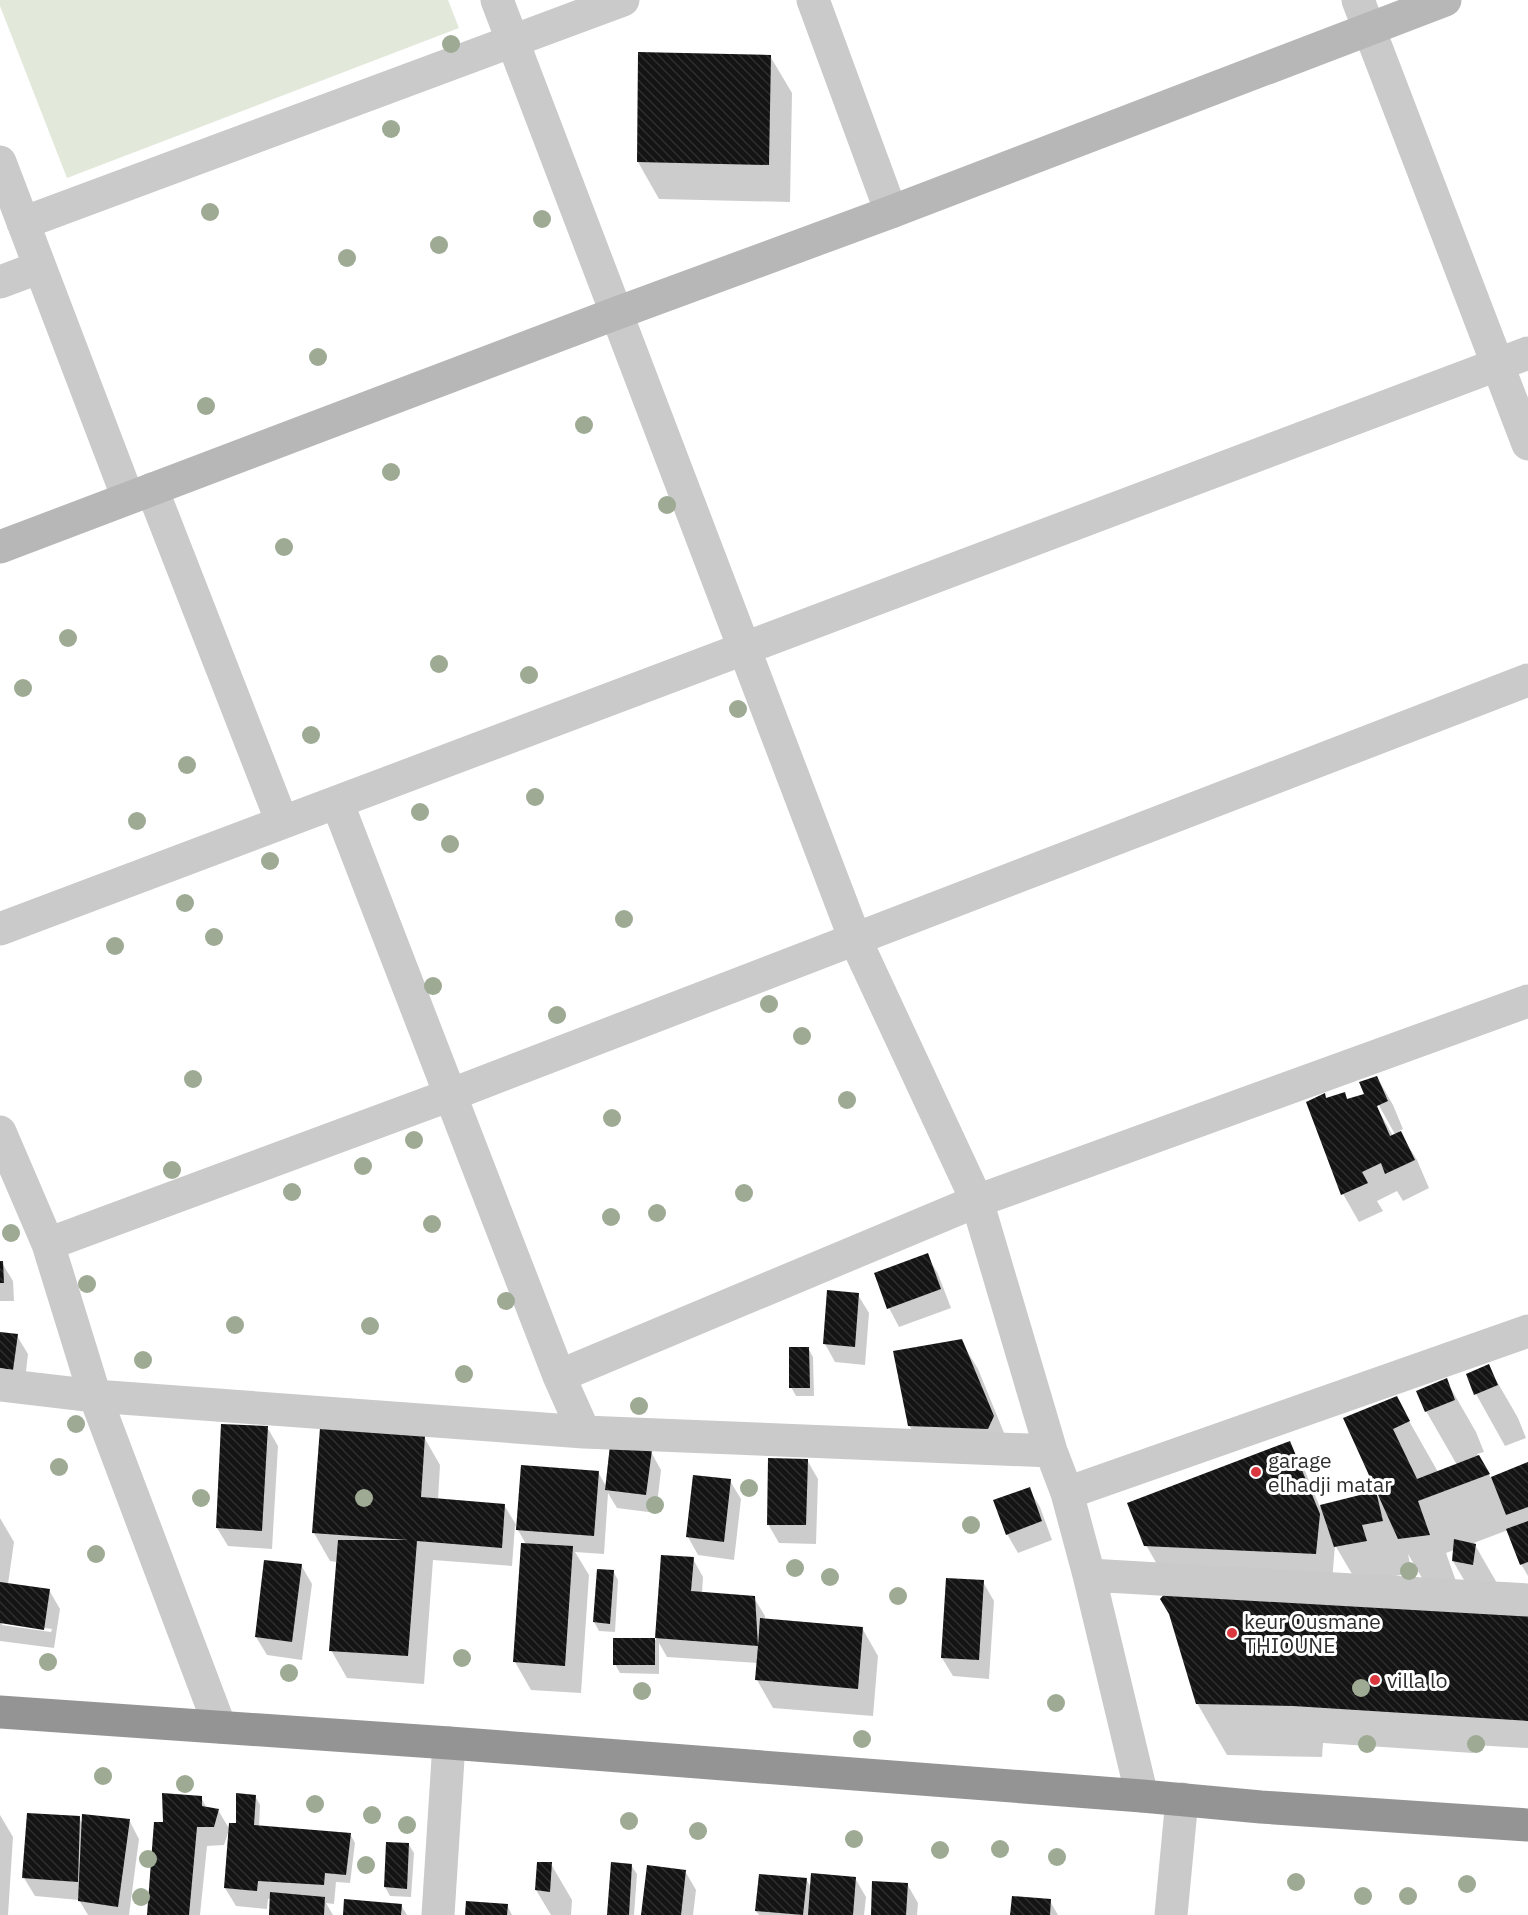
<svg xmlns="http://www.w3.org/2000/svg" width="1528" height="1915" viewBox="0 0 1528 1915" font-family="'IBM Plex Sans',sans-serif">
  <defs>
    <pattern id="building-back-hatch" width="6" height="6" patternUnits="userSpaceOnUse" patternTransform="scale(1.5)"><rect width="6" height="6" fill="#141414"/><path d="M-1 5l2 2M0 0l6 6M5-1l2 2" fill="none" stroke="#2e2e2e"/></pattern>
  </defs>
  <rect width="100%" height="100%" fill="#fff"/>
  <path fill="#e2e9db" d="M0,0H448L459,28L67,178L0,6Z"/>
  <path fill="#0003" fill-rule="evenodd" d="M770,56L792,93L790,202L659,199L638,162Z
    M1377,1077L1393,1105L1403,1129L1399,1131L1417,1160L1429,1188L1403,1201L1397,1191L1377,1201L1383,1211L1359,1222L1343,1194L1308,1103L1327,1100L1344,1094L1348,1101L1366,1095ZM1377,1102L1396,1136H1393L1375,1104Z
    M927,1255L938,1274L951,1308L899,1327L889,1308Z
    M0,1263H2L13,1281L14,1301H0Z
    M858,1295L869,1313L865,1365L835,1362L825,1344Z
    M0,1334L17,1336L28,1354L24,1388L0,1385Z
    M961,1341L978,1369L1009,1445L926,1453L909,1425Z
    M808,1348L813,1357L814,1396H796L791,1387Z
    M1488,1366L1518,1418L1526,1438L1505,1446L1476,1394Z
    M1446,1380L1476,1432L1484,1452L1477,1454L1491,1478L1528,1463V1576L1521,1564L1508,1530L1471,1544L1475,1545L1505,1597L1528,1607V1748L1473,1745V1753L1323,1743L1322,1757L1227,1755L1197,1703L1479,1606L1453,1561L1454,1550L1446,1553L1458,1587L1429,1590L1408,1554L1412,1573L1390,1577L1366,1598L1335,1545L1332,1582L1162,1573L1146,1545L1289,1443L1305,1471L1320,1507L1375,1492L1380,1500L1382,1499L1396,1398L1438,1472L1457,1465L1426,1411Z
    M267,1427L278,1446L272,1549L228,1546L217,1528Z
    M424,1437L440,1465L438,1500L504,1505L518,1528L598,1472L607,1488L651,1452L661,1470L656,1513L617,1508L608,1493L604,1554L575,1552L589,1575L581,1693L531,1690L515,1662L526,1544L515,1525L512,1566L433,1560L424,1684L347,1678L331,1650L337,1562L330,1561L314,1533Z
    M807,1460L818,1479L816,1544L779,1543L768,1524Z
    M730,1481L741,1499L734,1560L698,1555L688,1537Z
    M1029,1489L1040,1507L1052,1540L1018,1553L1007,1534Z
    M0,1518L14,1542L8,1584L49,1590L60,1609L54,1648L0,1641ZM2,1622L52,1629L51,1632L2,1625Z
    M662,1556L693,1559L703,1577L702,1593L754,1598L765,1616V1620L862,1628L878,1656L873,1716L773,1708L757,1680L758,1663L667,1657L659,1643V1674L620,1673L615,1664V1639L656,1640Z
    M301,1565L312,1584L302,1660L267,1655L256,1637Z
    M613,1571L618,1580L615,1632L599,1631L594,1622Z
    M983,1582L994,1601L989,1679L953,1676L942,1658Z
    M255,1796L260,1805L259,1827L350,1834L355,1843L350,1883L336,1882L334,1904L326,1903L333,1915H270L271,1899H268L267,1909L236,1906L225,1888L229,1834L228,1833L224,1845L207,1846L200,1915H149L165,1824L201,1797L207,1809L218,1810L230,1830L238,1825Z
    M0,1815L13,1837L8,1915H0Z
    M79,1818L83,1825L129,1820L139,1839L129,1915H88L79,1900L35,1896L24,1878Z
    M409,1845L414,1853L411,1897L390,1896L385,1887Z
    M551,1864L572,1900L571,1915H551L536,1890Z
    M631,1865L637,1874L634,1915H609Z
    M685,1871L696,1890L693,1915H643Z
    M855,1878L866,1897L864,1915H759L756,1911L806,1879L812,1889Z
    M907,1884L918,1903L917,1915H872Z
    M1050,1901L1058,1915H1012Z
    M401,1905L407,1915H345Z
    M507,1905L512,1915H467Z"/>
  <path fill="url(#building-back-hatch)" d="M638,52L771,55L769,165L637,162Z
    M1377,1076L1388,1101L1377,1106L1390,1136L1401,1131L1415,1160L1385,1174L1381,1163L1362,1172L1368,1183L1341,1195L1306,1102L1325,1093L1326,1098L1345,1092L1347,1099L1364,1094L1359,1082Z
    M928,1253L941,1289L887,1309L874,1273Z
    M0,1261H3L4,1283H0Z
    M827,1290L859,1293L855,1347L823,1344Z
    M0,1332L18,1334L13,1370L0,1368Z
    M962,1339L994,1416L988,1429L908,1426L893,1351Z
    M789,1347H809L810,1388H789Z
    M1489,1364L1498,1385L1474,1395L1466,1374Z
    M1447,1378L1455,1400L1425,1412L1416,1391Z
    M1397,1396L1410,1421L1393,1429L1417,1479L1479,1455L1490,1474L1418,1501L1430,1535L1398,1539L1343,1418Z
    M221,1424L268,1426L262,1531L216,1528Z
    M320,1428L425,1436L421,1497L505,1504L502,1548L417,1541L408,1656L329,1651L338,1540H408L312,1533Z
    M1290,1441L1320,1514L1316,1554L1144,1546L1127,1503Z
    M610,1445L652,1450L646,1495L605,1490Z
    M768,1458L808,1459L806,1525H767Z
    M1528,1462V1507L1506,1515L1491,1477Z
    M521,1465L599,1471L594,1536L516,1530Z
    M693,1475L731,1479L724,1542L686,1537Z
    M1030,1487L1042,1521L1006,1535L993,1500Z
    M1376,1491L1383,1521L1362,1525L1367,1541L1334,1547L1320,1505Z
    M1528,1521V1562L1520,1565L1506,1529Z
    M1454,1539L1476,1544L1473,1565L1452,1561Z
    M521,1543L573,1546L565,1666L513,1662Z
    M661,1555L694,1557L691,1591L755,1596L758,1646L760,1618L863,1627L858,1689L755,1680L758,1646L655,1638Z
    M264,1560L302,1564L292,1642L255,1637Z
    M597,1569L614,1570L610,1624L593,1622Z
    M946,1578L984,1580L979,1660L941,1658Z
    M0,1582L50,1589L44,1630L0,1623Z
    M1171,1587L1528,1605V1721L1293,1706L1196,1704L1169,1614L1160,1599Z
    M613,1638H655V1665H613Z
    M162,1793L202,1796V1806L219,1809L214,1827H197L189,1915H147L154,1822H163Z
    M236,1793L256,1795L254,1825L351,1833L346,1875L325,1873L324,1885L258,1881L257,1891L224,1888L229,1823H236Z
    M27,1813L80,1816L78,1882L22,1878Z
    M82,1814L130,1819L118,1907L78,1901Z
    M386,1842L409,1843L407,1889L384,1887Z
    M537,1862H552L550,1892L535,1890Z
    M611,1862L632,1864L629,1915H607Z
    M647,1865L686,1870L681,1915H641Z
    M811,1873L856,1877L853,1915H808Z
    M759,1874L807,1878L803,1915L755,1911Z
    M872,1881L908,1883L906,1915H871Z
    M270,1892L325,1897L324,1915H269Z
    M1012,1896L1051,1899L1050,1915H1010Z
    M344,1899L402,1904L401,1915H343Z
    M466,1901L508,1904L507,1915H465Z"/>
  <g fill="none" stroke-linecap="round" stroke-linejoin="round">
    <path stroke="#cacaca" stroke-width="33" d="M497,0L855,939L977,1201L1051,1451L1067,1493L1089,1575L1142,1796
      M813,0L891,212
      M1358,0L1528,444
      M0,162L128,498
      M23,223L623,0
      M0,282L40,267
      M152,489L282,822
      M337,802L559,1376L584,1432
      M0,929L1528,353
      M0,1132L48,1244L95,1396L220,1727
      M48,1244L450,1095L1528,680
      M559,1376L977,1201L1528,1001
      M0,1385L95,1396L584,1432L1051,1451
      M1067,1493L1528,1331
      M1089,1575L1528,1600
      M438,1915L449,1743
      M1171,1915L1182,1799"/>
    <path stroke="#b7b7b7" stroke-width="33" d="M0,547L617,313L891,212L1445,0"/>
    <path stroke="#949494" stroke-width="33" d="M0,1712L449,1743L1142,1796L1261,1807L1528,1825"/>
  </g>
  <g fill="#9eaa94">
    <circle cx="451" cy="44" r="9"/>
    <circle cx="391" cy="129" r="9"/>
    <circle cx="210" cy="212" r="9"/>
    <circle cx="542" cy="219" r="9"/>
    <circle cx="439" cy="245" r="9"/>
    <circle cx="347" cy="258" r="9"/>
    <circle cx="318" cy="357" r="9"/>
    <circle cx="206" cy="406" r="9"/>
    <circle cx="584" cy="425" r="9"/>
    <circle cx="391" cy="472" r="9"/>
    <circle cx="667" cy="505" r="9"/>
    <circle cx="284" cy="547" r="9"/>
    <circle cx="68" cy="638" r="9"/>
    <circle cx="439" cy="664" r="9"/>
    <circle cx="529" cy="675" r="9"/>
    <circle cx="23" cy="688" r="9"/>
    <circle cx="738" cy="709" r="9"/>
    <circle cx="311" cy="735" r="9"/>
    <circle cx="187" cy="765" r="9"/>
    <circle cx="535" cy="797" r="9"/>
    <circle cx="420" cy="812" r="9"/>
    <circle cx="137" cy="821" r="9"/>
    <circle cx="450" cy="844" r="9"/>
    <circle cx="270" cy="861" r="9"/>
    <circle cx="185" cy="903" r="9"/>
    <circle cx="624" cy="919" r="9"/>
    <circle cx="214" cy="937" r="9"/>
    <circle cx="115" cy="946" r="9"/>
    <circle cx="433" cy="986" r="9"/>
    <circle cx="769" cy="1004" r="9"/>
    <circle cx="557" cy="1015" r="9"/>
    <circle cx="802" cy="1036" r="9"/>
    <circle cx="193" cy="1079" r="9"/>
    <circle cx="847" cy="1100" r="9"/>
    <circle cx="612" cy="1118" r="9"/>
    <circle cx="414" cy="1140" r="9"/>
    <circle cx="363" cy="1166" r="9"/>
    <circle cx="172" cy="1170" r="9"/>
    <circle cx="292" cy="1192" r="9"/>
    <circle cx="744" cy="1193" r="9"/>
    <circle cx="657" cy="1213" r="9"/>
    <circle cx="611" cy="1217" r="9"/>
    <circle cx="432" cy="1224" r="9"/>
    <circle cx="11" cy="1233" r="9"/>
    <circle cx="87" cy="1284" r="9"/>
    <circle cx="506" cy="1301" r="9"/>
    <circle cx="235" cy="1325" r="9"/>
    <circle cx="370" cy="1326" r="9"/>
    <circle cx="143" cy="1360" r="9"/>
    <circle cx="464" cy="1374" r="9"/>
    <circle cx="639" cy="1406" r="9"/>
    <circle cx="76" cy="1424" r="9"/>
    <circle cx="59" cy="1467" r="9"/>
    <circle cx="749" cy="1488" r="9"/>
    <circle cx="201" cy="1498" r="9"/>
    <circle cx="364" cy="1498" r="9"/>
    <circle cx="655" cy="1505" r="9"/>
    <circle cx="971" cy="1525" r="9"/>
    <circle cx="96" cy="1554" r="9"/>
    <circle cx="795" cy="1568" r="9"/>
    <circle cx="1409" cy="1571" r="9"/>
    <circle cx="830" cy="1577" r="9"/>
    <circle cx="898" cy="1596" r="9"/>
    <circle cx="462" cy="1658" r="9"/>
    <circle cx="48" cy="1662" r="9"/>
    <circle cx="289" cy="1673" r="9"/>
    <circle cx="1361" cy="1688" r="9"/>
    <circle cx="642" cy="1691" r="9"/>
    <circle cx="1056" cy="1703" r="9"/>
    <circle cx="862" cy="1739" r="9"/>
    <circle cx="1367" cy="1744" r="9"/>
    <circle cx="1476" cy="1744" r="9"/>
    <circle cx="103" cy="1776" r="9"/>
    <circle cx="185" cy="1784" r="9"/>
    <circle cx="315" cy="1804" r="9"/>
    <circle cx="372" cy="1815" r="9"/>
    <circle cx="629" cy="1821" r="9"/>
    <circle cx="407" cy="1825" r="9"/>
    <circle cx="698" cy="1831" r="9"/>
    <circle cx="854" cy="1839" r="9"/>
    <circle cx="1000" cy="1849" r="9"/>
    <circle cx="940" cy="1850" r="9"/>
    <circle cx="1057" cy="1857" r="9"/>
    <circle cx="148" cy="1859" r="9"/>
    <circle cx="366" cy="1865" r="9"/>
    <circle cx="1296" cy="1882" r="9"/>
    <circle cx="1467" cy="1884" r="9"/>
    <circle cx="1363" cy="1896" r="9"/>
    <circle cx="1408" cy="1896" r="9"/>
    <circle cx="141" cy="1897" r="9"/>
  </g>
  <g fill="#da383e" stroke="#fff" stroke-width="2">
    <circle cx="1256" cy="1472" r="6"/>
    <circle cx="1232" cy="1633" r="6"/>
    <circle cx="1375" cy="1680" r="6"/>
  </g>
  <g text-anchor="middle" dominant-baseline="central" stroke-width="6" stroke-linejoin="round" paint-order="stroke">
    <g font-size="21" fill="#2d2d2d" stroke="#fff" text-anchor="start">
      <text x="1268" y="1460">garage<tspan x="1268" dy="24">elhadji matar</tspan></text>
      <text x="1244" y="1621">keur Ousmane<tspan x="1244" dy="24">THIOUNE</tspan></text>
      <text x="1387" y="1680">villa lo</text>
    </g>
  </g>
</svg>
